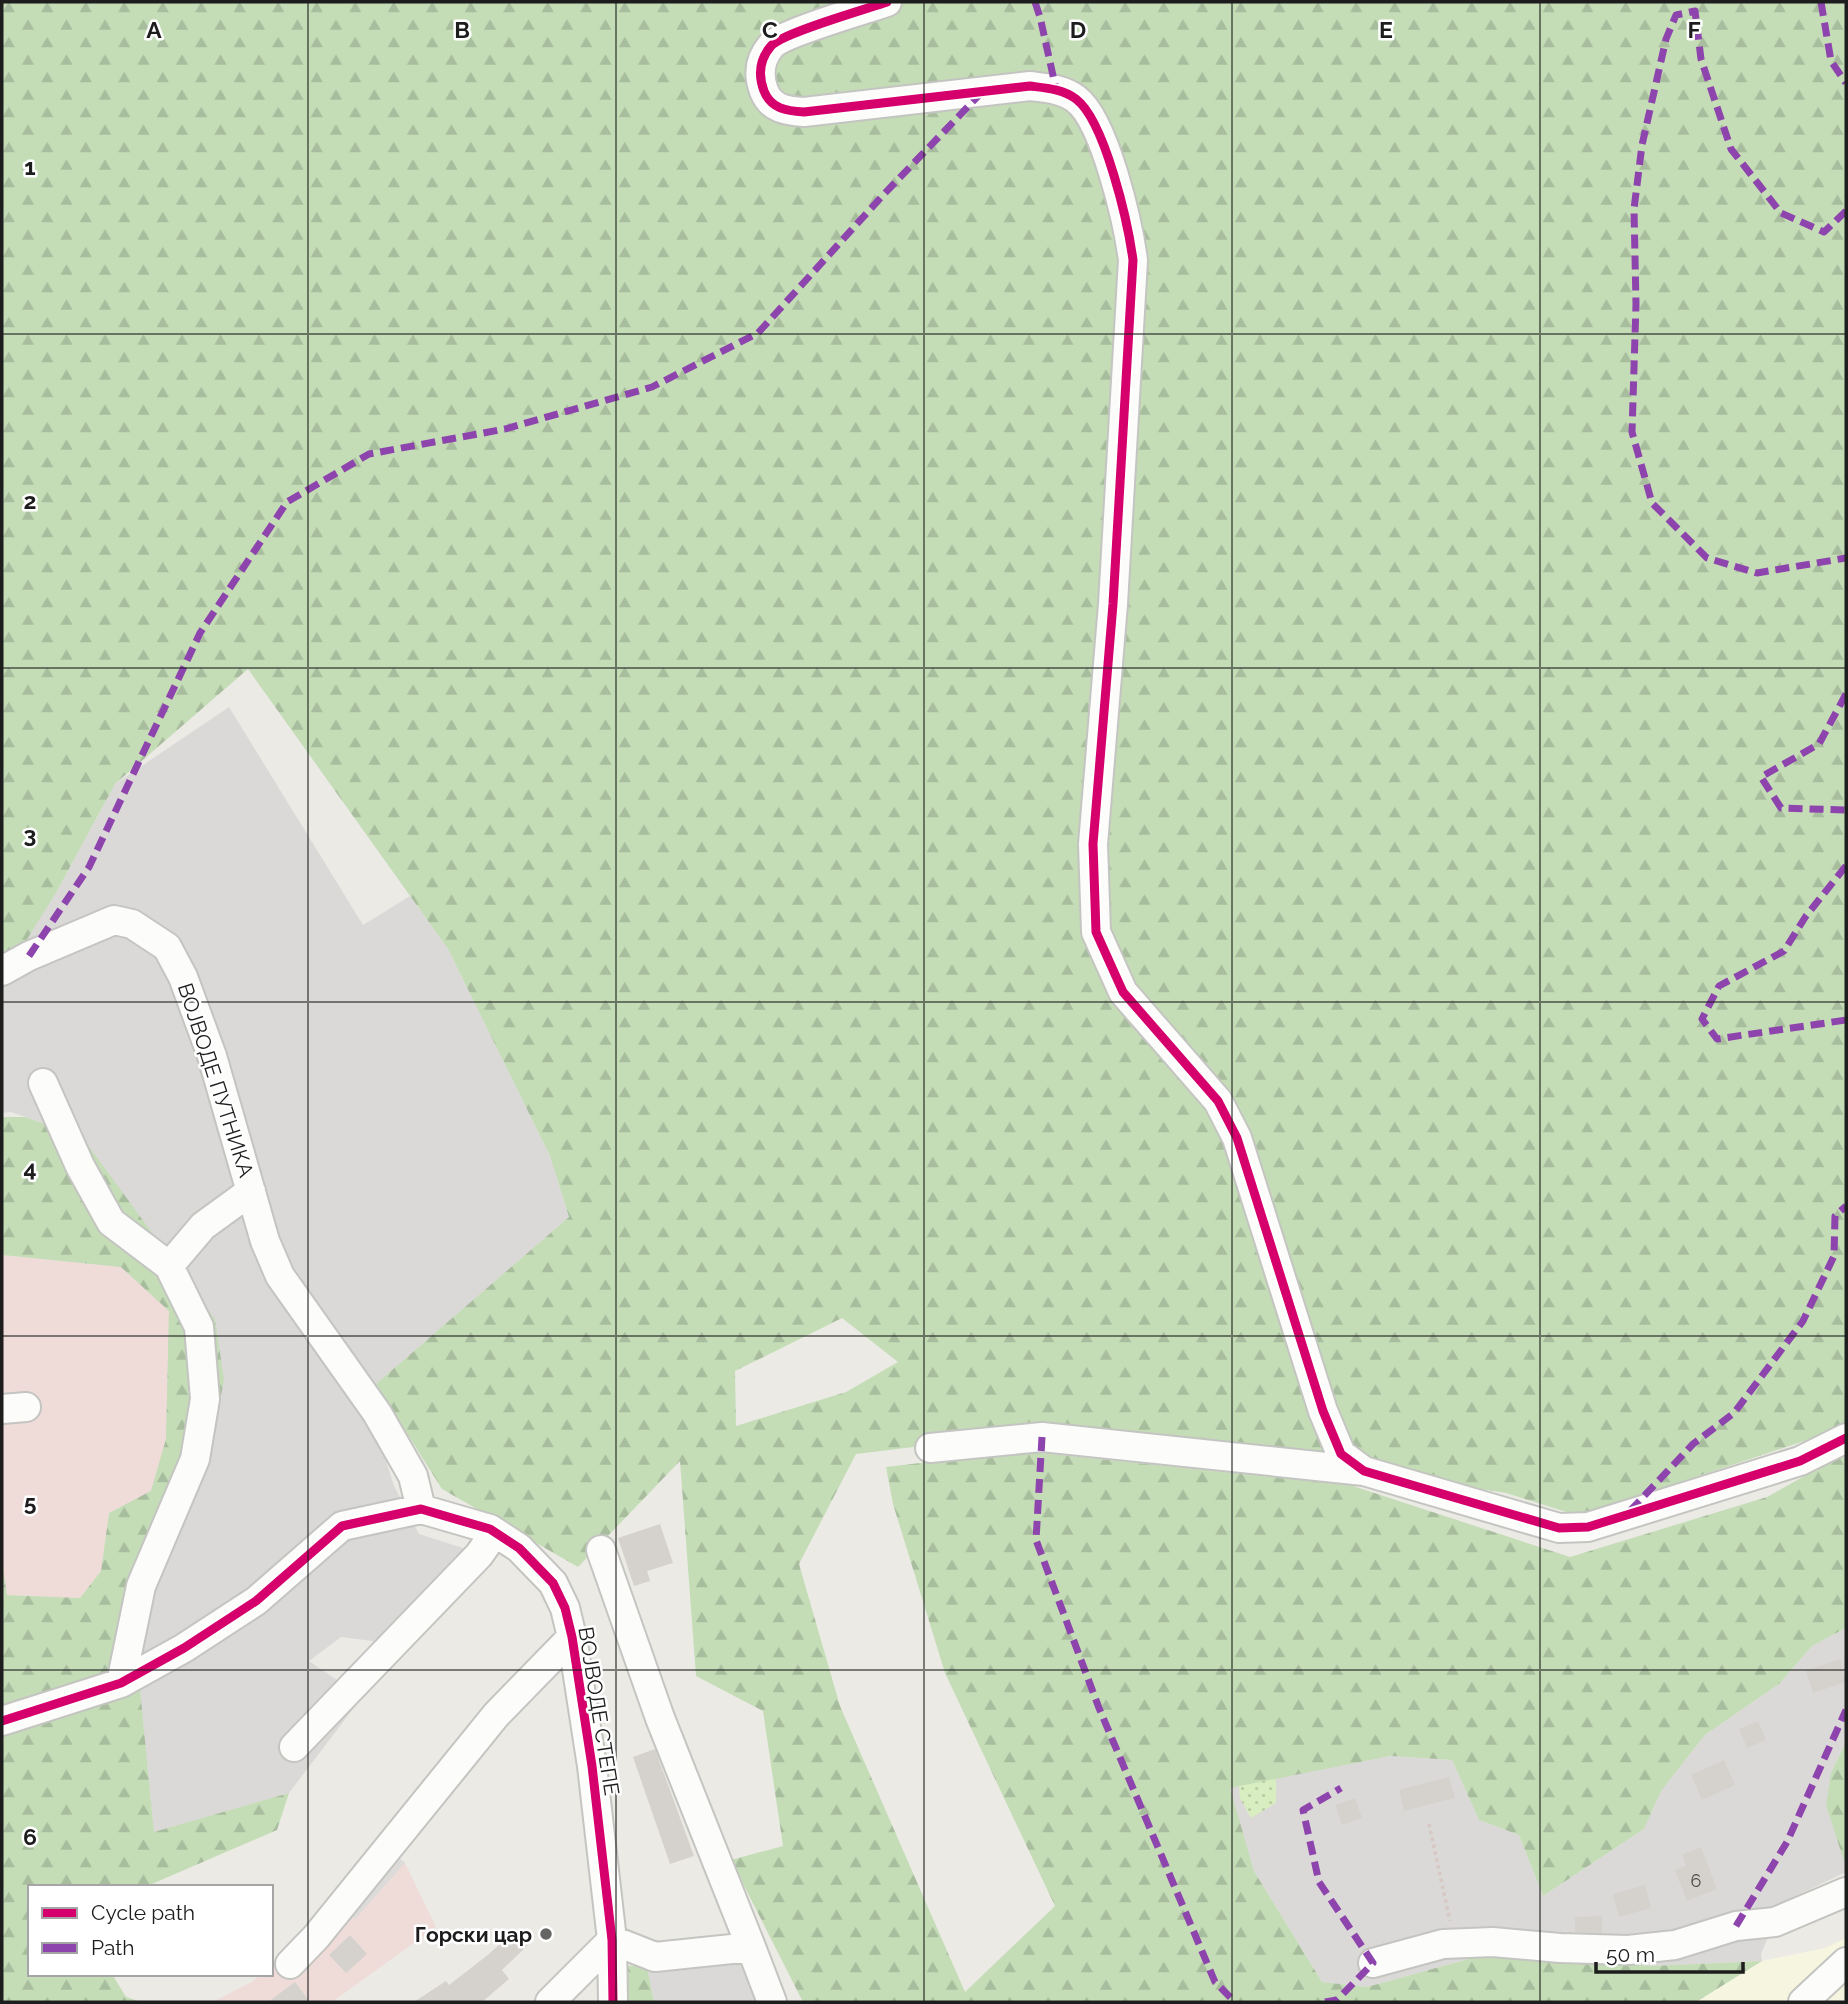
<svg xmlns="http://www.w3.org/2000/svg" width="1848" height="2004" viewBox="0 0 1848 2004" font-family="Raleway,sans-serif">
  <defs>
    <pattern id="grass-dots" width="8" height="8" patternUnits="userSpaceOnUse" patternTransform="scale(1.75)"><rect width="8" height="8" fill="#d8edc0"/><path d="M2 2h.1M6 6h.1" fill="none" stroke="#b9cba5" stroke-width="1.8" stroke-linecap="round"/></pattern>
    <pattern id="forest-firs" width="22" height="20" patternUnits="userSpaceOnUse" patternTransform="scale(1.75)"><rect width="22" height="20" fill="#c4ddb7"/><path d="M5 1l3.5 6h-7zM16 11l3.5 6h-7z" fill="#a8bd9d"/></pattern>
  </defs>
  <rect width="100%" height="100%" fill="#eceae5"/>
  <path fill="#dbd9d7" d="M229,707L363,925L410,896L448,949L550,1156L569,1217L365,1394L394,1486L419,1534L485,1555L380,1642L341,1637L309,1661L362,1697L289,1793L154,1833L82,1137L11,1112L2,1113V972L57,891L115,784Z
    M1846,1628V1742L1831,1773L1846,1872L1783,1902L1761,1954L1762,1961L1649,1966L1512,1947L1367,1987L1322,1982L1254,1871L1229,1787L1390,1756L1452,1760L1479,1820L1519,1835L1543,1896L1644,1829L1661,1791L1705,1735L1779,1684L1812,1646Z
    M763,1952L784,2002H654L647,1967Z"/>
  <path fill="#efdcd9" d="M2,1255L121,1267L169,1311L166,1440L151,1491L109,1513L101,1571L80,1598L6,1595L2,1562Z
    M385,1845L405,1863L436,1927L332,2002H213L253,1981L261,1974H271V1966L318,1925Z"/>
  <path fill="#f6f6e0" d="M1846,1938V2002H1696L1762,1961L1825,1948Z"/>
  <path fill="url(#grass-dots)" d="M1231,1680L1277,1708L1276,1803L1251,1818L1240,1798Z"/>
  <path fill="url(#forest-firs)" fill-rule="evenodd" d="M2,2H1846V1427L1579,1516L1506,1493L1087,1426L856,1454L799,1564L840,1706L965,1992L1055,1906L945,1673L893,1504L886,1467L1022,1451L1350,1485L1570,1557L1767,1497L1846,1453V1628L1812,1646L1779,1684L1705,1735L1661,1791L1644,1829L1543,1896L1519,1835L1479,1820L1452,1760L1390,1756L1230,1788L1254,1871L1322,1982L1367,1987L1512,1947L1649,1966L1762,1961L1696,2002H803L731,1860L783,1846L763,1711L696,1676L680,1461L578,1567L442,1489L376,1384L569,1217L550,1156L448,949L248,669L115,784L57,891L18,954L2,959ZM842,1318L898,1362L846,1392L736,1426L735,1371Z
    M2,1117H25L82,1137L215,1319L224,1380L209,1458L160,1555L136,1649L154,1832L289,1793L277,1830L145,1887H30V1974H112L126,1997L142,2002H2V1562L7,1595L80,1598L101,1571L109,1513L151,1491L166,1439L169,1311L121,1267L2,1255Z
    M1846,1742V1867L1826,1805L1831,1773Z
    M620,1965L647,1967L654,2002H622Z"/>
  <path fill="#dcdbd9" d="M388,1848L405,1863L355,1919L342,1905Z"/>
  <path fill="#d5d2ce" d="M660,1524L673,1563L647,1571L650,1581L634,1586L618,1538Z
    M1840,1659L1846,1682L1813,1693L1806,1671Z
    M1758,1721L1766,1740L1747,1748L1739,1729Z
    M655,1749L694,1856L670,1864L633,1757Z
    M1724,1760L1735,1785L1702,1800L1691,1775Z
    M1449,1777L1455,1798L1404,1811L1399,1790Z
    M1355,1798L1362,1818L1342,1825L1335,1805Z
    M1701,1847L1717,1889L1687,1901L1675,1870L1686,1866L1682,1855Z
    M1645,1885L1651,1908L1619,1917L1613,1894Z
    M1602,1916V1933L1575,1932V1917Z
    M515,1930L528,1945L502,1970L509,1979L482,2002H414L446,1981L449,1985L489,1954Z
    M350,1935L367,1954L346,1973L329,1955Z
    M295,1982L310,2002H268Z"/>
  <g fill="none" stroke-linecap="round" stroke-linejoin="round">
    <defs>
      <path id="minor" d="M887,2C867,9 782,33 771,46C759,60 758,75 764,91C771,109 787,111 804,112L1030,86C1046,88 1063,89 1076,99C1105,121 1128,223 1133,260L1113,604L1093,844L1096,932L1123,992L1218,1101L1237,1138L1323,1411L1341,1454L1364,1471L1559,1528L1588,1527L1800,1461L1846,1438
        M2,971L29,956L114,920L132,924L167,947L183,977L212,1056L265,1241L280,1276L377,1413L413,1476L421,1509
        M43,1083L80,1166L111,1222L169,1266L199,1327L205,1399L195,1459L141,1586L121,1683
        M169,1266L203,1226L251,1191
        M2,1409L26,1407
        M930,1448L1042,1437L1364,1471
        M601,1550L660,1718L751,1947
        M2,1721L121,1683L184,1648L256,1601L342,1526L421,1509L490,1529L519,1548L553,1583L565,1608L572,1637L592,1766L612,1940L613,2002
        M294,1747L479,1555L486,1545L490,1529
        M1373,1963L1443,1944L1493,1942L1560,1948L1628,1950L1675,1945L1736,1926L1775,1922L1846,1892
        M290,1964L316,1937L496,1715L572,1637
        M550,2002L612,1940L655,1957L751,1947L772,2002
        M1803,2002L1846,1962"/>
    </defs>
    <use href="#minor" stroke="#c4c4c1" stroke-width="32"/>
    <path stroke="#d7c8c4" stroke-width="3.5" stroke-dasharray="3.5 3.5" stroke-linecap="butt" d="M1429,1824L1450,1921"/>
    <use href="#minor" stroke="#fcfcfb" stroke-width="28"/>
    <path stroke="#8e44ad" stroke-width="7" stroke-dasharray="14 7" stroke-linecap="butt" d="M1035,2L1040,17L1056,89
      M1821,2L1831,61L1846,83
      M1846,211L1824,232L1781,213L1731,149L1701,59L1695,11L1676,15L1666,39L1642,145L1634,209L1636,304L1632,432L1652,503L1707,558L1757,573L1846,558
      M1846,694L1819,744L1761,777L1781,808L1846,810
      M1846,866L1806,916L1784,951L1719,986L1702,1019L1717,1039L1846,1020
      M29,956L89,867L200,633L287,502L369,454L505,429L652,387L758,333L885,193L982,92
      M1042,1437L1036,1540L1099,1708L1215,1982L1235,2002
      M1630,1511L1693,1444L1734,1413L1803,1321L1834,1256L1835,1216L1846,1206
      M1736,1926L1787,1842L1846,1710
      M1325,2002L1337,2000L1373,1963L1319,1882L1303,1810L1341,1788"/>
    <defs>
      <path id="cycleway" d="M887,2C867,9 782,33 771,46C759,60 758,75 764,91C771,109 787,111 804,112L1030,86C1046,88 1063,89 1076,99C1105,121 1128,223 1133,260L1113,604L1093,844L1096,932L1123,992L1218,1101L1237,1138L1323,1411L1341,1454L1364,1471L1559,1528L1588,1527L1800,1461L1846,1438
        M2,1721L121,1683L184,1648L256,1601L342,1526L421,1509L490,1529L519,1548L553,1583L565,1608L572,1637L592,1766L612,1940L613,2002"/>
    </defs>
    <use href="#cycleway" stroke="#fff" stroke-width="13"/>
    <use href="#cycleway" stroke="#d6006c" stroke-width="9"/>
  </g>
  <path fill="none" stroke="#1d1d1d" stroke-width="2" stroke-opacity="0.55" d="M308,2V2002M616,2V2002M924,2V2002M1232,2V2002M1540,2V2002M2,334H1846M2,668H1846M2,1002H1846M2,1336H1846M2,1670H1846"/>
  <circle fill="#656563" stroke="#fff" stroke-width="2.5" cx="546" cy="1934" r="7"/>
  <g text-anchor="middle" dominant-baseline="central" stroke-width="5" stroke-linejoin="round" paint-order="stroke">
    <g font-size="18" fill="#4b4a49">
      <text x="1696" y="1880">6</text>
    </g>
    <g font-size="21" fill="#1d1d1d" stroke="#fff">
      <text transform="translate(216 1080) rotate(72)">ВОЈВОДЕ ПУТНИКА</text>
      <text transform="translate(599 1711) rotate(81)">ВОЈВОДЕ СТЕПЕ</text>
    </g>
    <g font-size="21" font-weight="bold" fill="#1d1d1d" stroke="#fff" text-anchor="end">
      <text x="532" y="1934">Горски цар</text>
    </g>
  </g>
  <g font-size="23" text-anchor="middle" font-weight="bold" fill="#1d1d1d" stroke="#fff" stroke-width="5" stroke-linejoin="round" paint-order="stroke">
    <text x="154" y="38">A</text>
    <text x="462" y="38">B</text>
    <text x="770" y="38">C</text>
    <text x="1078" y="38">D</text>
    <text x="1386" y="38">E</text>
    <text x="1694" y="38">F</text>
    <text x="30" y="175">1</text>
    <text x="30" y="509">2</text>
    <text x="30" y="843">3</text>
    <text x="30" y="1177">4</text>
    <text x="30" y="1511">5</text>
    <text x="30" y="1845">6</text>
  </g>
  <rect width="1848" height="2004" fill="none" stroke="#1d1d1d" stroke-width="7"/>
  <rect x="28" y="1885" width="245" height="91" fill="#ffffff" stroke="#a5a5a5" stroke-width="2"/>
  <rect x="42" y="1908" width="35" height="10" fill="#d6006c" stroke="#a5a5a5" stroke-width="2"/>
  <text x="91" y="1920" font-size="21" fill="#1d1d1d">Cycle path</text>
  <rect x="42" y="1943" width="35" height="10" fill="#8e44ad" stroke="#a5a5a5" stroke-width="2"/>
  <text x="91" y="1955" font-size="21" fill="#1d1d1d">Path</text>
  <path d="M1596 1962v10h147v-10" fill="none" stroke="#1d1d1d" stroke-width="3.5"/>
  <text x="1606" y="1962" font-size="21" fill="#1d1d1d" stroke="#ffffff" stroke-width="5" paint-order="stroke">50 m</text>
</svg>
